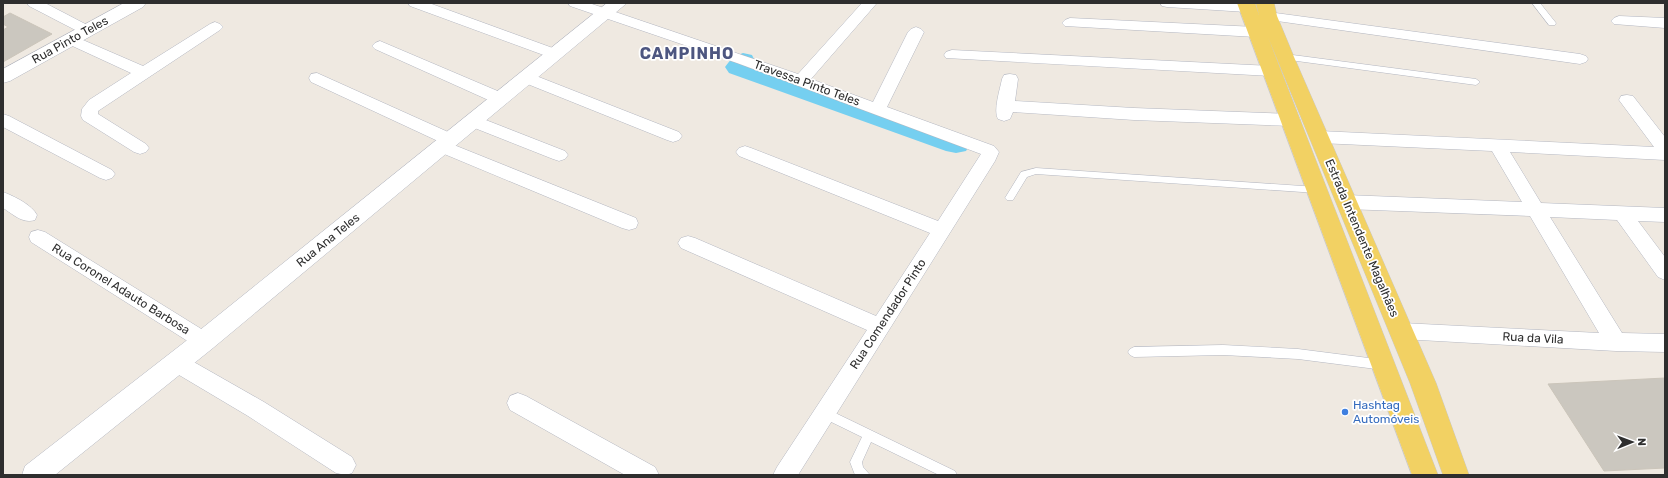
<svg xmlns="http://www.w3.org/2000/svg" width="1668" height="478" viewBox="0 0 1668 478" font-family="Rubik,sans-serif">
  <rect width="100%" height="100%" fill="#efe9e1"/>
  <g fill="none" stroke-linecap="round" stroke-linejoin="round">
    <path fill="#75cff0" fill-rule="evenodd" d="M743,53L752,55L755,61L754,64L966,137L970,144L966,151L956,153L946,151L729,73L725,67C731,59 734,56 743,53Z"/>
  </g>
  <path fill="#cbc7bf" stroke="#cbc5ba" d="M10,13L52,34L3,62V30L8,27L3,24V17Z
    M1665,378V468L1604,471L1548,384Z"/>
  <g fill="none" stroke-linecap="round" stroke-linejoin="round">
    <defs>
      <path id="service" d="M1532,3H1540L1556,23L1555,25H1549Z
        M1285,54L1476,79L1480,82L1476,85L1282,59L1281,57L1282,55Z
        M1036,168L1317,187L1322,190L1317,193L1036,174L1027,177L1013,200H1007L1005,198L1021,172Z
        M1223,345L1298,349L1384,360L1388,362L1390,365L1388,368L1384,370L1298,359L1223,355L1134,357L1130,355L1128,352L1130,349L1134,347Z
        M825,408L955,471L957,475H939L871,442L862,462L863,467L870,475H855L850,462L862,437L821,417L819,413L821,409Z"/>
      <path id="minor" d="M27,3H45L93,28L96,31L93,34L88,36L83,34L29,6Z
        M408,3H429L561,51L563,54L561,57L555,59L549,57L410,6Z
        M568,3H589L798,74L862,3H877L811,79L873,102L908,32L911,29L916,27L921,29L924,32L887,107L994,146L999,152L995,161L798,475H773L777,467L867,330L681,248L678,243L681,238L688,236L695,238L876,316L930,233L739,156L736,152L739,148L745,146L751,148L938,221L981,154L737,63L570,6Z
        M1160,3H1238L1252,5L1254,8L1252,11L1247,12L1167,7L1162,6Z
        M1268,12L1580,54L1586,56L1588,59L1586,62L1580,64L1263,19L1261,16L1263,13Z
        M1619,16L1665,18V28L1614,24L1611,21L1614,18Z
        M1070,18L1256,27L1261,29L1264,32L1261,35L1256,37L1065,26L1062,23L1065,20Z
        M215,22L220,24L223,27L220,30L98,111V114L146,144L149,148L146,152L140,154L134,152L83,120L81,116L82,109L89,100L131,73L66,43L63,40L66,37L71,35L76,37L143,66L210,24Z
        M380,41L507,95L509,99L507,103L501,104L495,103L375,49L372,46L375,43Z
        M952,50L1271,66L1277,67L1279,71L1277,75L1271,76L946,58L944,55L946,52Z
        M526,72L679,132L682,136L679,140L673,142L667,140L520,81L518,77L520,73Z
        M317,73L457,136L460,140L457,144L454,145L636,218L638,223L636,228L629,230L622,228L437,151L434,147L437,143L440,142L311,82L309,78L311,74Z
        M1010,74L1016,75L1018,79L1015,101L1134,108L1292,114L1298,116L1300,120L1298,124L1292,126L1134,120L1013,112L1010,119L1004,121L998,119C993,111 1000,89 1002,79L1004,75Z
        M1627,95L1633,96L1665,137V160L1510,152L1541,203L1665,208V222L1638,221L1665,257V280L1658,277L1617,220L1550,217L1622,333L1665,334V352L1616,351L1402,339L1395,337L1392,331L1395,325L1402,323L1599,333L1530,216L1346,209L1340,207L1337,202L1340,197L1346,195L1522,202L1492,151L1320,143L1314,141L1311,137L1314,133L1320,131L1654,147L1619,100L1621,96Z
        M3,114L9,116L112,170L115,174L112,178L106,180L100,178L3,127Z
        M473,115L565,151L568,155L565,159L559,161L553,159L467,125L465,121L467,117Z
        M3,192C14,196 32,205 37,215L35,220C22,224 13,214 3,208Z
        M38,230L45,232L211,335L214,341L211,347L204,350L197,347L31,242L29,237L31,232Z
        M177,354L185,357L264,402L352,457L356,465L352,473L346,475L336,473L248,416L169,369L166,363L169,357Z
        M518,393L526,396L655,467L659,475H625L510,410L507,403L510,396Z"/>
      <path id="tertiary" d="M124,3H146L143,7L10,81L3,83V69Z
        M607,3H627L213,348L55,475H22L25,466L195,334Z"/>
      <path id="primary" d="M1237,3H1255L1259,15L1256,3H1274L1277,16L1294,57L1436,383L1469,475H1443L1410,383L1268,37L1438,475H1412Z"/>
    </defs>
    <use href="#service" stroke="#b4b7c1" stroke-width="1"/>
    <use href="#minor" stroke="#b4b7c1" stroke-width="1"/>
    <use href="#tertiary" stroke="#b4b7c1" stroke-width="1"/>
    <use href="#primary" stroke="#c9c9c9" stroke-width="1"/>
    <use href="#service" fill="#fff" fill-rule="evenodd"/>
    <use href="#minor" fill="#fff" fill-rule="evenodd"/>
    <use href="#tertiary" fill="#fff" fill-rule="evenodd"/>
    <use href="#primary" fill="#f2d163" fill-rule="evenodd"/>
  </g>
  <circle fill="#3f7fe0" stroke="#fff" stroke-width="1.5" cx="1345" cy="412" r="4"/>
  <g text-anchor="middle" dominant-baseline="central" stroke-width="3.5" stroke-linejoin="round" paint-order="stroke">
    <g font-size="12" fill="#2e2e2e" stroke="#fff">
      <text transform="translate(70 40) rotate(-29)">Rua Pinto Teles</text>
      <text transform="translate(807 83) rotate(20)">Travessa Pinto Teles</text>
      <text transform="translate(1362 238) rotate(67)">Estrada Intendente Magalhães</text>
      <text transform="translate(328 240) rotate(-39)">Rua Ana Teles</text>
      <text transform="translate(121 289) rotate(32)">Rua Coronel Adauto Barbosa</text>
      <text transform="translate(888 314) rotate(-57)">Rua Comendador Pinto</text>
      <text transform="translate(1533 338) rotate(3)">Rua da Vila</text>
    </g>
    <g font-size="12" fill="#366cbe" stroke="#fff" text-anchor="start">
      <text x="1353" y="405">Hashtag<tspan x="1353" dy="14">Automóveis</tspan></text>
    </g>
    <g font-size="16" font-weight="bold" letter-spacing="1" fill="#4d5680" stroke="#fff">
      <text x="687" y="53">CAMPINHO</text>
    </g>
  </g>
  <rect width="1668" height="478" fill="none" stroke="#2e2e2e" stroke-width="8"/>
  <g transform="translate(1632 442) rotate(89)" stroke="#ffffff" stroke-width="3" paint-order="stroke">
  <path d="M0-3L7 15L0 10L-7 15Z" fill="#2e2e2e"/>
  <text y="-6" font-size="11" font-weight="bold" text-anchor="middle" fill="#2e2e2e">N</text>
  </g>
</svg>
